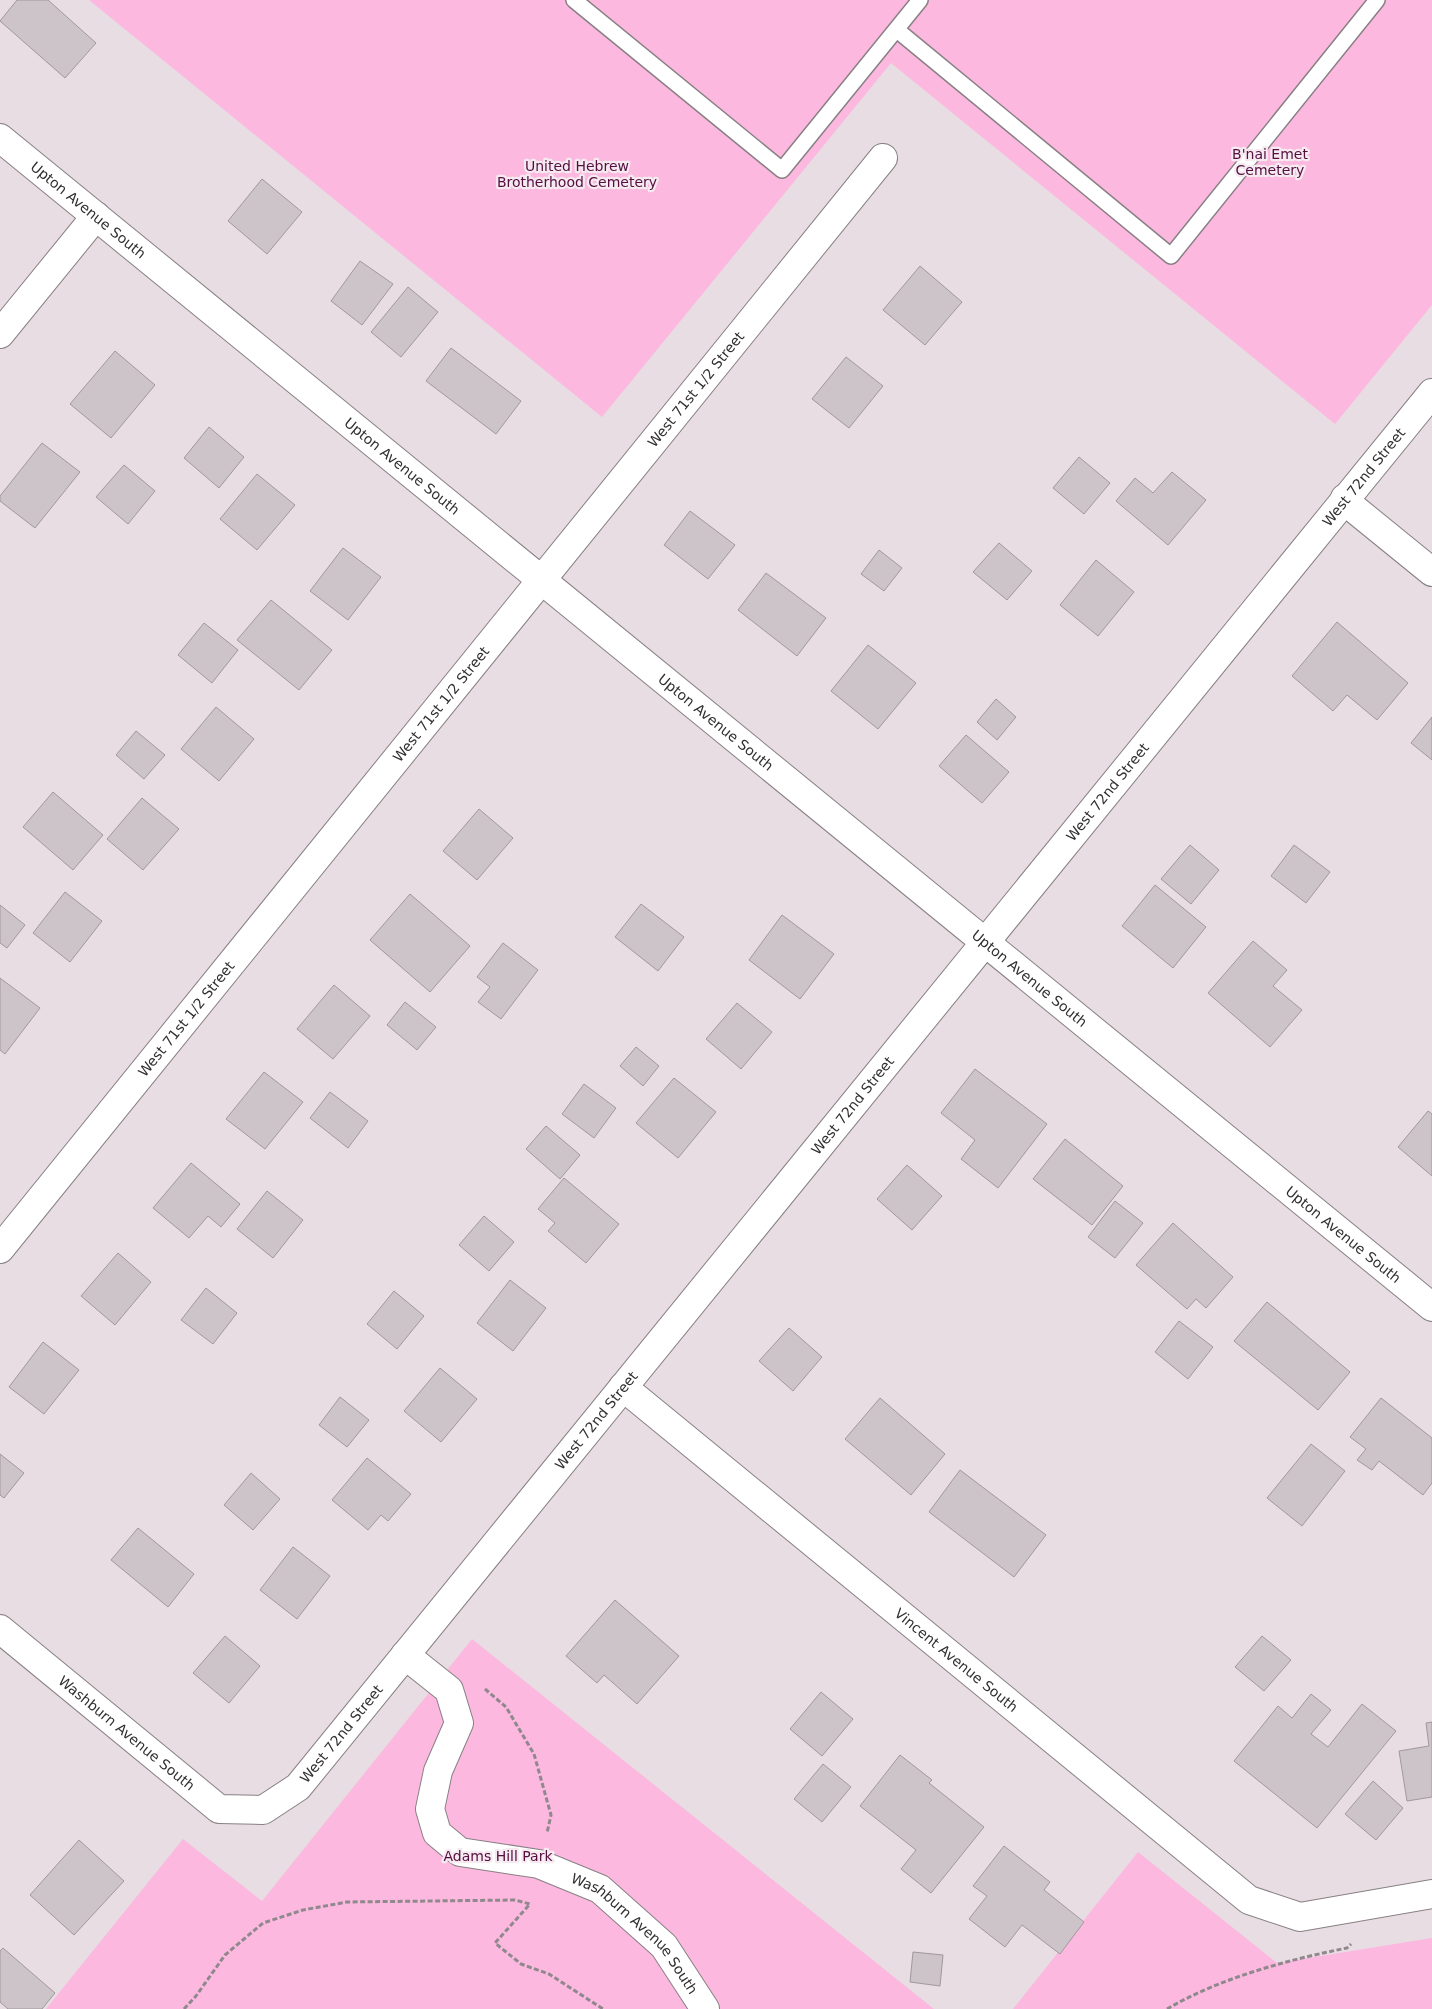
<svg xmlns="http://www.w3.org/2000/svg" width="1432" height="2009" viewBox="0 0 1432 2009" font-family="'DejaVu Sans',sans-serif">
  <rect width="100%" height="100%" fill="#e7dde2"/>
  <path fill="#fcb8df" d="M89,0H1432V305L1335,424L891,63L602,417Z
    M472,1639L934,2009H46L183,1839L262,1901Z
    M1138,1852L1277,1963L1432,1938V2009H1013Z"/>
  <path fill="#cdc4c9" stroke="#a1989d" d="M17,0H48L96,43L65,78L0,21Z
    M262,179L302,212L267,254L228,221Z
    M360,261L393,284L362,325L331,301Z
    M920,266L962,302L925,345L883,310Z
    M408,287L438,312L401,357L371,332Z
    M451,348L521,401L496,434L426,381Z
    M115,351L155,385L111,438L70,404Z
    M846,357L883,386L849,428L812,399Z
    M209,427L244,457L219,488L184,458Z
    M42,443L80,472L35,528L0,501V496Z
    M1079,457L1110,483L1084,514L1053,488Z
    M124,465L155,491L128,524L96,497Z
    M1172,472L1206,500L1168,545L1116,501L1135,478L1153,493Z
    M257,474L295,505L257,550L220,519Z
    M690,511L735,545L708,579L664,545Z
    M999,543L1032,571L1007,600L973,572Z
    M343,548L381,577L348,620L310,591Z
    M879,550L902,568L884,591L861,574Z
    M1096,560L1134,592L1098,636L1060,605Z
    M766,573L826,618L797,656L738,610Z
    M271,600L332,650L299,690L237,640Z
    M1337,622L1408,683L1377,720L1347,695L1333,711L1292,676Z
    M204,623L238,650L212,683L178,655Z
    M868,645L916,683L878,729L831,691Z
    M996,699L1016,717L997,740L977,722Z
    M216,707L254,739L219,781L181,749Z
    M1432,717V760L1411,743Z
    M136,731L165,755L144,779L116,755Z
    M966,735L1009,772L982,803L939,766Z
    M53,792L103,835L73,870L23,827Z
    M142,798L179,829L143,870L107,839Z
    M479,809L513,838L477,880L443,851Z
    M1190,845L1219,870L1191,904L1161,879Z
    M1294,845L1330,872L1306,903L1271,876Z
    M1155,885L1206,927L1173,968L1122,926Z
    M65,892L102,921L70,962L33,933Z
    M410,894L470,946L430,992L370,940Z
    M641,904L684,937L658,971L615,937Z
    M0,905L25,925L7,948L0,943Z
    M782,915L834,954L800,999L749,960Z
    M1253,941L1287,970L1273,986L1302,1010L1270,1047L1208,993Z
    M503,943L538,970L501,1019L478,1002L490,987L477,977Z
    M0,978L40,1008L5,1054L0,1050Z
    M334,985L370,1016L333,1059L297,1029Z
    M405,1002L436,1027L417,1050L387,1025Z
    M737,1003L772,1032L741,1069L706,1039Z
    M636,1047L659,1066L643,1086L620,1066Z
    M975,1069L1047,1124L998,1188L961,1159L975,1140L941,1113Z
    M264,1072L303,1102L265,1149L226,1119Z
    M674,1078L716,1112L678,1158L636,1123Z
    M584,1084L616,1108L594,1138L562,1114Z
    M330,1092L368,1121L348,1148L310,1118Z
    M1428,1111L1432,1114V1176L1398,1147Z
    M546,1126L580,1155L560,1179L526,1149Z
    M1065,1139L1123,1186L1092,1225L1033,1179Z
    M191,1163L240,1204L221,1227L208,1216L189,1238L153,1208Z
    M907,1165L942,1196L912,1230L877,1199Z
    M564,1178L619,1224L586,1263L548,1231L555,1223L538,1209Z
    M267,1191L303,1220L273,1258L237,1229Z
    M1115,1201L1143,1223L1115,1258L1088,1237Z
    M484,1216L514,1242L489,1271L459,1245Z
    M1173,1223L1233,1277L1206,1308L1196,1299L1187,1309L1136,1265Z
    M118,1253L151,1282L115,1325L81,1296Z
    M510,1280L546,1308L513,1351L477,1323Z
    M206,1288L237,1313L213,1344L181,1320Z
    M394,1291L424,1316L397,1349L367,1324Z
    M1267,1302L1350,1372L1318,1410L1234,1341Z
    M1179,1321L1213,1347L1188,1379L1155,1352Z
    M789,1328L822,1357L793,1391L759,1361Z
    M43,1342L79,1370L44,1414L9,1387Z
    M440,1368L477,1399L441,1442L404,1411Z
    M340,1397L369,1420L347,1447L319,1425Z
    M880,1398L945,1454L911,1495L845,1439Z
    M1381,1398L1432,1438V1483L1423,1495L1379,1461L1372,1470L1357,1460L1366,1449L1350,1437Z
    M1311,1444L1345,1471L1302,1526L1267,1498Z
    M0,1454L24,1473L4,1498L0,1495Z
    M367,1458L411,1494L388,1521L381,1515L368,1530L332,1500Z
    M960,1470L1046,1535L1014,1577L929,1512Z
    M251,1473L280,1499L253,1530L224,1505Z
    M138,1528L194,1574L168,1607L111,1560Z
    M293,1547L330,1576L297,1619L260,1590Z
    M615,1600L679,1656L637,1704L604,1675L597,1683L566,1656Z
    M225,1636L260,1666L229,1703L193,1673Z
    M1262,1636L1291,1660L1264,1691L1235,1667Z
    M821,1692L853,1719L822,1756L790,1729Z
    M1311,1694L1331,1710L1311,1734L1328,1747L1362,1704L1396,1731L1317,1828L1234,1761L1278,1706L1292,1718Z
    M1432,1722V1797L1407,1801L1399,1751L1429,1746L1426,1723Z
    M900,1755L932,1780L929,1783L984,1827L931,1893L901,1869L916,1850L860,1806Z
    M823,1764L851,1787L822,1822L794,1799Z
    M1373,1781L1403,1808L1376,1840L1345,1814Z
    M79,1840L124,1881L74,1935L30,1895Z
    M1004,1846L1050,1882L1044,1890L1084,1922L1060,1954L1022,1925L1005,1947L969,1919L987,1896L973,1886Z
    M3,1948L55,1993L42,2009H8L0,2002V1951Z
    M913,1952L943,1955L940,1986L910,1982Z"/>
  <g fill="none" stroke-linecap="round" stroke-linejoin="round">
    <defs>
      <path id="service" d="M574,0L782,170L920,0
        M897,30L1171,256L1377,0"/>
      <g id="minor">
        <path id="s1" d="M0,138L1432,1307"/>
        <path d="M0,334L96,216"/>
        <path d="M1345,498L1352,507L1432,572"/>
        <path id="s2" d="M0,1249L883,158"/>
        <path id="s3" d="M623,1387L1249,1900L1300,1917L1432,1894"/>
        <path id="s4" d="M0,1629L219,1809L263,1810L298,1787L1432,393"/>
        <path id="s5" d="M405,1655L449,1690L459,1723L438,1771L430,1809L437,1833L460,1852L539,1864L600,1889L664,1946L705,2009"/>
      </g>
    </defs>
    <use href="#service" stroke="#888084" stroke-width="18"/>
    <use href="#minor" stroke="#888084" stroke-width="30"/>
    <path stroke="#8f888c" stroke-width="3" stroke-dasharray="5 2.5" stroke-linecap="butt" d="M485,1689L506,1707L534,1754L551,1815L547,1833
      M184,2009L196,1996L225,1955L263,1923L303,1910L347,1902L515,1900L530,1904L495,1943L521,1964L549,1974L603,2009
      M1167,2009C1220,1978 1287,1960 1347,1948L1351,1944"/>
    <use href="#service" stroke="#fff" stroke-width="15"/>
    <use href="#minor" stroke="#fff" stroke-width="28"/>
  </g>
  <g text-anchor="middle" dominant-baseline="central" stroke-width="4.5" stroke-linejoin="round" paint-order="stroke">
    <g font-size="14" fill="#560d40" stroke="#f4eaef">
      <text x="1270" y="154">B'nai Emet<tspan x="1270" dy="16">Cemetery</tspan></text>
      <text x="577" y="166">United Hebrew<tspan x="577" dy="16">Brotherhood Cemetery</tspan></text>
      <text x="498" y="1856">Adams Hill Park</text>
    </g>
    <g font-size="14" fill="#322f31" stroke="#f4eaef">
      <text stroke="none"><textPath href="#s1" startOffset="114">Upton Avenue South</textPath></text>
      <text stroke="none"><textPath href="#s2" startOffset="1106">West 71st 1/2 Street</textPath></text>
      <text stroke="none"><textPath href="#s1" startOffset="519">Upton Avenue South</textPath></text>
      <text stroke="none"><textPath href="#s4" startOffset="2058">West 72nd Street</textPath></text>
      <text stroke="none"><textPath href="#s2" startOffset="701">West 71st 1/2 Street</textPath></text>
      <text stroke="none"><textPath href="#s1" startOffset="924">Upton Avenue South</textPath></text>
      <text stroke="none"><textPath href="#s4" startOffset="1652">West 72nd Street</textPath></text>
      <text stroke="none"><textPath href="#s1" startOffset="1329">Upton Avenue South</textPath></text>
      <text stroke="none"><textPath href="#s2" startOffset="296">West 71st 1/2 Street</textPath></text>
      <text stroke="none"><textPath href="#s4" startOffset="1248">West 72nd Street</textPath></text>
      <text stroke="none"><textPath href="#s1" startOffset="1734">Upton Avenue South</textPath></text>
      <text stroke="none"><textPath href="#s4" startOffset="842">West 72nd Street</textPath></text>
      <text stroke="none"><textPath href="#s3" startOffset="431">Vincent Avenue South</textPath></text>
      <text stroke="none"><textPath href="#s4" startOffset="164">Washburn Avenue South</textPath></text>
      <text stroke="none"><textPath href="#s4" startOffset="438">West 72nd Street</textPath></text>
      <text stroke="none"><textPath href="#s5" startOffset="438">Washburn Avenue South</textPath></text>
    </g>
  </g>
</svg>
